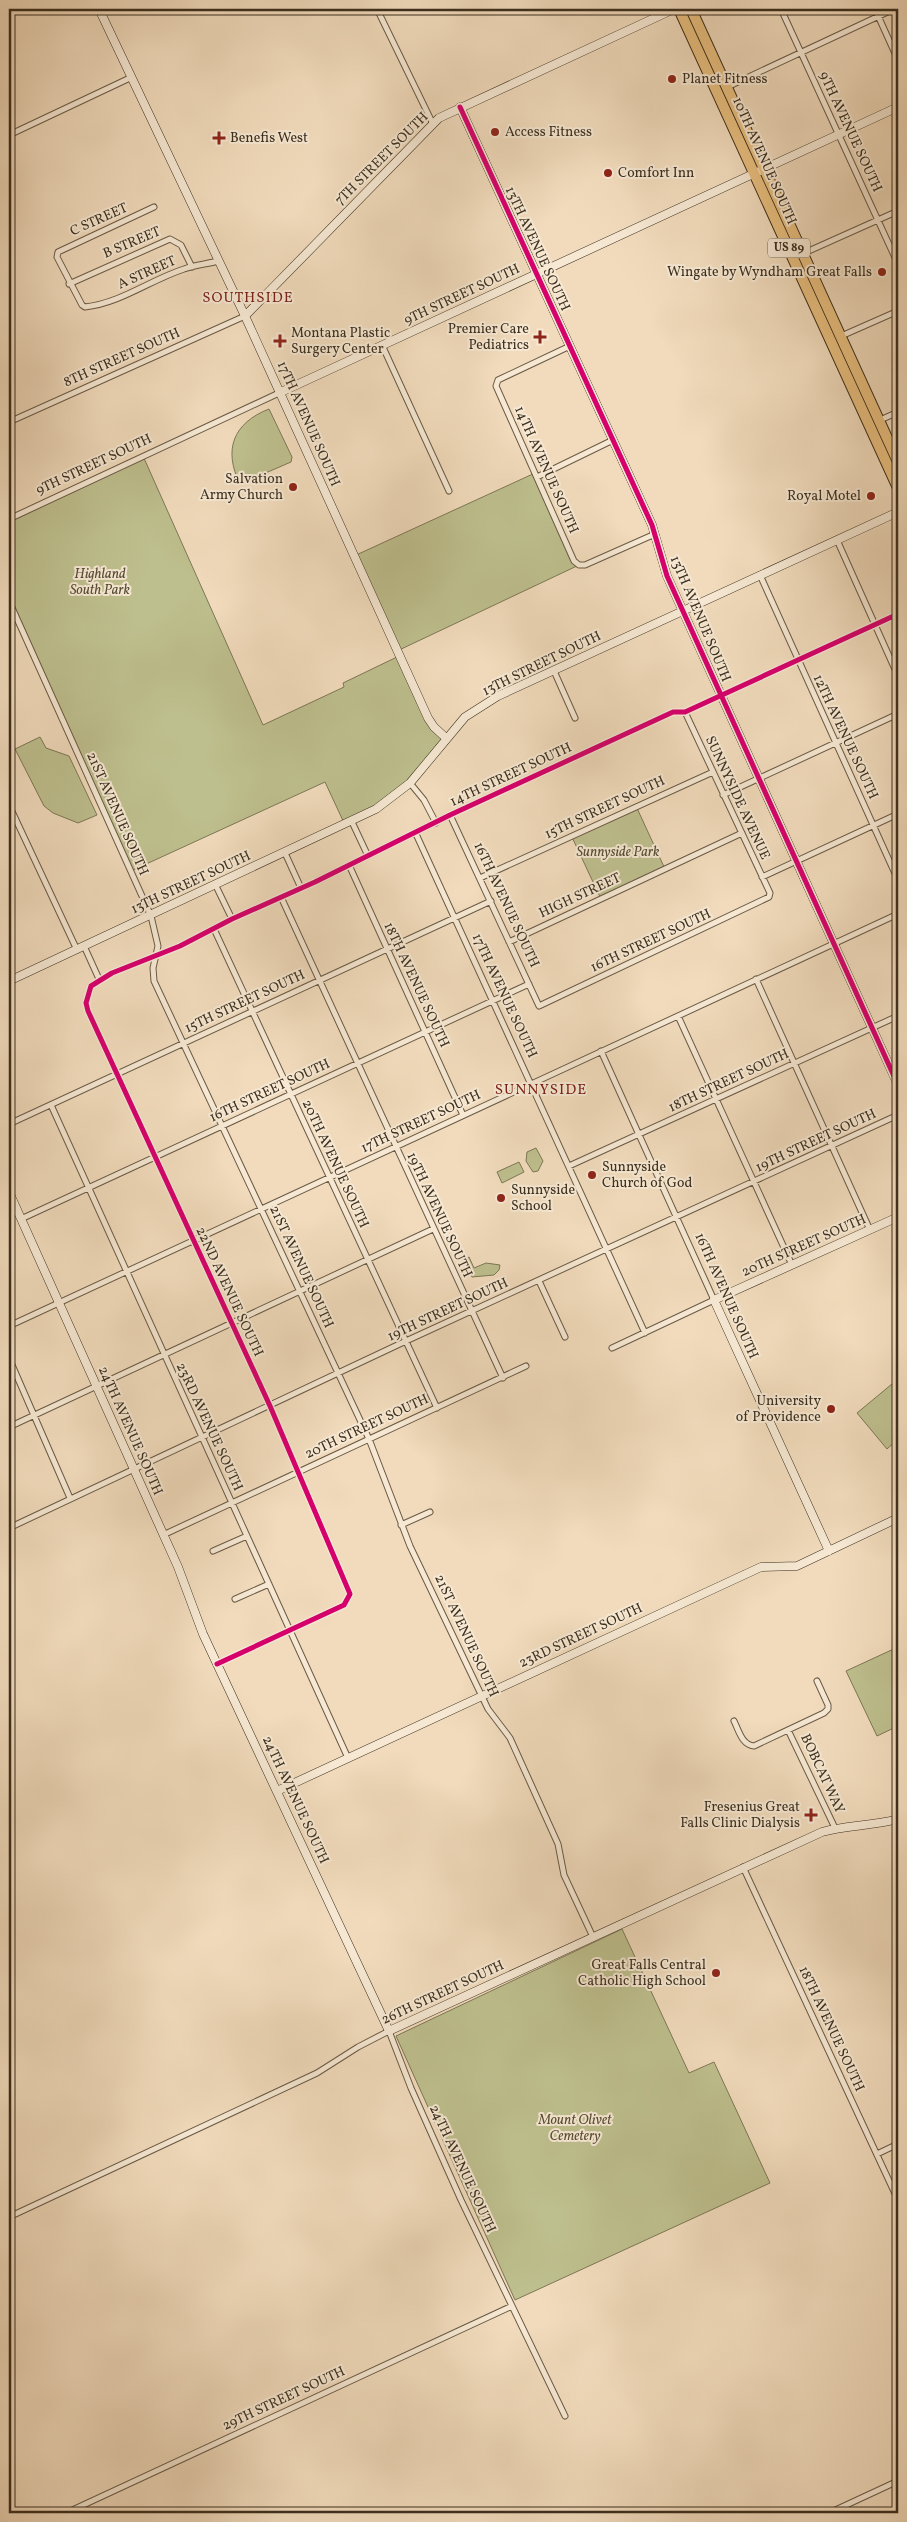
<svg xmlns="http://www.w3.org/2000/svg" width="907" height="2522" viewBox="0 0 907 2522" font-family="Vollkorn,serif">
  <rect width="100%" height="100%" fill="#f1dbbc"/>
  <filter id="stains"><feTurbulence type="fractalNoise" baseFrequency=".004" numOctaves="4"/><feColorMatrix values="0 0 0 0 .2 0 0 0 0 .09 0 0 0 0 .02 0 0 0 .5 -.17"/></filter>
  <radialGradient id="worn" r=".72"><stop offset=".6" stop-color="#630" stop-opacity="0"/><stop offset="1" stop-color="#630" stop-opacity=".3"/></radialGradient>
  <path fill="#bebf8e" stroke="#7d7756" d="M269,409L292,457L291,462L240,484C223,450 233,423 269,409Z
    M143,456L263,725L344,687L343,683L399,656L428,718L446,738L410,783L345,825L325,782L131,871L9,600V519Z
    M535,473L574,561L579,565L397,651L354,556Z
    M40,737L46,748L69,756L97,815L78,823L53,813L44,806L15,749Z
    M636,806L665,869L601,899L571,835Z
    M536,1148L543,1161L538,1171L533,1172L526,1161L527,1152Z
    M519,1162L524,1172L502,1183L497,1172Z
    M469,1257L474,1268L486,1263L500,1265L499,1270L494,1275L472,1277L464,1260Z
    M898,1379V1439L887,1449L857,1413Z
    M898,1647V1726L877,1736L846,1671Z
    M622,1929L689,2073L714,2062L770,2183L515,2300L396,2036Z"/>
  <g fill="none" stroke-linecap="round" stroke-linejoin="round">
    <defs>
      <path id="street" d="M377,9L433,124
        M781,9L898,264
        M875,9L898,60
        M725,88L894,9
        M9,135L132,77
        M154,207L58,252L57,257L82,305L85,307C121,303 150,280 184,269C195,265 207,264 218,261
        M793,258L898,211
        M69,284L170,239L181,245L192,267
        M839,337L898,311
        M382,345L449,491
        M570,346L498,380L496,386L574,561L579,565H585L655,534
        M878,421L898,412
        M9,422L245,316
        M537,477L613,440
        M9,519L279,393
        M837,540L898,676
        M760,575L898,880
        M9,601L151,916L158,946L153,968L154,981L369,1439L410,1546L488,1709L510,1738L558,1844L564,1875L593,1937
        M554,671L575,718
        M410,783L424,800L436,823
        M723,795L898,714
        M9,805L77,950
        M450,815L539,1006L769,897L770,893L685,712
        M352,822L368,856
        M9,823L16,820
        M416,834L645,1333
        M285,853L301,888
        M349,865L463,1115
        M762,877L898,814
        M480,878L713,772
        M216,886L232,919
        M281,897L503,1378
        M214,929L437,1408
        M509,942L742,833
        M84,946L99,979
        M756,979L870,1230
        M678,1016L792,1265
        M601,1051L714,1300L612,1348
        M51,1105L348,1758
        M9,1124L491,901
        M569,1166L898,1016
        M21,1219L529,984
        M539,1281L565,1337
        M9,1326L898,914
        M9,1358L70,1498
        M9,1427L433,1229
        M401,1525L430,1512
        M9,1528L406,1341L898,1115
        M163,1535L526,1366
        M213,1551L247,1536
        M235,1599L269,1584
        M217,1664L344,1605L350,1594L270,1406L88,1011L86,1003L91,986L112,973L180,946L232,919L315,882L450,815L673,712H685L898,614
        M734,1721C739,1731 742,1745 754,1746L824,1713L828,1709V1705L817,1681
        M788,1730L835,1828
        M743,1867L898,2200
        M877,2154L898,2144
        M9,2217L317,2073L358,2047L389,2031L411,2088L461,2200L565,2416
        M66,2513L512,2306
        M829,2513L898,2481"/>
      <path id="secondary" d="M99,9L245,316L428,718L434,727L446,738
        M460,107L652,525L667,576L898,1085
        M245,316L439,118L674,9
        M279,393L898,107
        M9,981L376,809L410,783L465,717L498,696L898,512
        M9,1192L178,1567L203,1634L389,2031L822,1832C847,1825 873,1826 898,1819
        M829,1551L714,1300L898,1217
        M277,1791L761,1567L797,1566L898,1518"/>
      <path id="highway" d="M679,9L898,488
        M691,9L898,462"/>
    </defs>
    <use href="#street" stroke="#695a46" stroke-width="7"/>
    <use href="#secondary" stroke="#3c2f1e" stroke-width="9"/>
    <use href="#highway" stroke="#3c2f1e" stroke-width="12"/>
    <use href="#street" stroke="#f6e8d3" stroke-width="5"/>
    <use href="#secondary" stroke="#f6e8d3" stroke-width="8"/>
    <use href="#highway" stroke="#e8be7e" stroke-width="10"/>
    <defs>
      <path id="cycleway" d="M460,107L652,525L667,576L898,1085
        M217,1664L344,1605L350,1594L270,1406L88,1011L86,1003L91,986L112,973L180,946L232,919L315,882L450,815L673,712H685L898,614"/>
    </defs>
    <use href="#cycleway" stroke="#f6e8d3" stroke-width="8"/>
    <use href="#cycleway" stroke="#d6006c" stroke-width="5"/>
  </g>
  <g fill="#8f2418" stroke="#f6e8d3" stroke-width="2">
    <circle cx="672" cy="79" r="5"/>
    <circle cx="495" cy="132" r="5"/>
    <path d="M216.5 130.5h5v5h5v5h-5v5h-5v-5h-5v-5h5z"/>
    <circle cx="608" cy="173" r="5"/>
    <circle cx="882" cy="272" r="5"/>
    <path d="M537.5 329.5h5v5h5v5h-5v5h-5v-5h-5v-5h5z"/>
    <path d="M277.5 333.5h5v5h5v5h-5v5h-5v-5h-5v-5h5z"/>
    <circle cx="293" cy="487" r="5"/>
    <circle cx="871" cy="496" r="5"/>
    <circle cx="592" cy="1175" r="5"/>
    <circle cx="501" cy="1198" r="5"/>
    <circle cx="831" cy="1409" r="5"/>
    <path d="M808.5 1807.5h5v5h5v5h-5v5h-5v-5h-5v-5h5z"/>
    <circle cx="716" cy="1973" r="5"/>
  </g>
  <g text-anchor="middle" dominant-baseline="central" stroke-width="4" stroke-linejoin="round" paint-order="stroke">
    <rect fill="#f6e8d3" stroke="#746654" stroke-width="1" x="768" y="238.5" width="42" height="19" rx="4"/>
    <g font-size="12" font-weight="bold" fill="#3c2f1e">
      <text x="789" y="248">US 89</text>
    </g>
    <g font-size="14" fill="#3c2f1e" stroke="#f6e8d3" text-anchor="start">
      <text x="682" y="79">Planet Fitness</text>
      <text x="505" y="132">Access Fitness</text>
      <text x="230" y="138">Benefis West</text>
      <text x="618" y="173">Comfort Inn</text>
      <text x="872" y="272" text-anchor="end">Wingate by Wyndham Great Falls</text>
      <text x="529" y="329" text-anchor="end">Premier Care<tspan x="529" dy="16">Pediatrics</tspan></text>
      <text x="291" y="333">Montana Plastic<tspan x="291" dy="16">Surgery Center</tspan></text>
      <text x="283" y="479" text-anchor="end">Salvation<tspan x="283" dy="16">Army Church</tspan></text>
      <text x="861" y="496" text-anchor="end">Royal Motel</text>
      <text x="602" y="1167">Sunnyside<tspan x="602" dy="16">Church of God</tspan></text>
      <text x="511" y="1190">Sunnyside<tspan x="511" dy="16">School</tspan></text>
      <text x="821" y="1401" text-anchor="end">University<tspan x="821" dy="16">of Providence</tspan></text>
      <text x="800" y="1807" text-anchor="end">Fresenius Great<tspan x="800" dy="16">Falls Clinic Dialysis</tspan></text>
      <text x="706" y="1965" text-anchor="end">Great Falls Central<tspan x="706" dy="16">Catholic High School</tspan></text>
    </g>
    <g font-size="14" fill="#3c2f1e" stroke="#f6e8d3">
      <text transform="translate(850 132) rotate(65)">9TH AVENUE SOUTH</text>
      <text transform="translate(382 159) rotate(-45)">7TH STREET SOUTH</text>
      <text transform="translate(764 161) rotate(66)">10TH AVENUE SOUTH</text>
      <text transform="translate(99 220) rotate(-24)">C STREET</text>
      <text transform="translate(132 243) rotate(-23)">B STREET</text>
      <text transform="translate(537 249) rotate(65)">13TH AVENUE SOUTH</text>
      <text transform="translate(147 273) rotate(-24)">A STREET</text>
      <text transform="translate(462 295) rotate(-25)">9TH STREET SOUTH</text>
      <text transform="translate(122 358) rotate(-24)">8TH STREET SOUTH</text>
      <text transform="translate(308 424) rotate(66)">17TH AVENUE SOUTH</text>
      <text transform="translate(94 465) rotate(-25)">9TH STREET SOUTH</text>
      <text transform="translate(546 470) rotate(66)">14TH AVENUE SOUTH</text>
      <text transform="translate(700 619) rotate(67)">13TH AVENUE SOUTH</text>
      <text transform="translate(542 664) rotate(-26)">13TH STREET SOUTH</text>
      <text transform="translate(845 737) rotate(65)">12TH AVENUE SOUTH</text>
      <text transform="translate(511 775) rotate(-25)">14TH STREET SOUTH</text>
      <text transform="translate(737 798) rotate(65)">SUNNYSIDE AVENUE</text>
      <text transform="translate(605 808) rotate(-25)">15TH STREET SOUTH</text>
      <text transform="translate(117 814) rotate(66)">21ST AVENUE SOUTH</text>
      <text transform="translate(191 883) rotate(-25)">13TH STREET SOUTH</text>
      <text transform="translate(580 896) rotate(-25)">HIGH STREET</text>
      <text transform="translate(506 905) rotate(65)">16TH AVENUE SOUTH</text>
      <text transform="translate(651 941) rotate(-25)">16TH STREET SOUTH</text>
      <text transform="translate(416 985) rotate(65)">18TH AVENUE SOUTH</text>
      <text transform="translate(504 996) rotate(65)">17TH AVENUE SOUTH</text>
      <text transform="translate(245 1002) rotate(-25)">15TH STREET SOUTH</text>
      <text transform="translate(729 1081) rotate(-25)">18TH STREET SOUTH</text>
      <text transform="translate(270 1091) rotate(-25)">16TH STREET SOUTH</text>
      <text transform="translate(421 1122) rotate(-25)">17TH STREET SOUTH</text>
      <text transform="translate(816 1141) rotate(-25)">19TH STREET SOUTH</text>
      <text transform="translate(335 1164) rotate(65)">20TH AVENUE SOUTH</text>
      <text transform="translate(439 1215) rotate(65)">19TH AVENUE SOUTH</text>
      <text transform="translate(804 1246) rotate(-24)">20TH STREET SOUTH</text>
      <text transform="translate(301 1267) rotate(65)">21ST AVENUE SOUTH</text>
      <text transform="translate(229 1292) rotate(65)">22ND AVENUE SOUTH</text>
      <text transform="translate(726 1296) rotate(66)">16TH AVENUE SOUTH</text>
      <text transform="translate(448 1310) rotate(-25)">19TH STREET SOUTH</text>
      <text transform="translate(209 1427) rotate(65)">23RD AVENUE SOUTH</text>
      <text transform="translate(367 1427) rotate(-25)">20TH STREET SOUTH</text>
      <text transform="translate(130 1431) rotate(66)">24TH AVENUE SOUTH</text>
      <text transform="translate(466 1636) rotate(65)">21ST AVENUE SOUTH</text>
      <text transform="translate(581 1636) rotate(-25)">23RD STREET SOUTH</text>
      <text transform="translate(822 1774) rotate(65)">BOBCAT WAY</text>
      <text transform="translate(295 1800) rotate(65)">24TH AVENUE SOUTH</text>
      <text transform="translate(443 1993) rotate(-25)">26TH STREET SOUTH</text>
      <text transform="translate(831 2029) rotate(65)">18TH AVENUE SOUTH</text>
      <text transform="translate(462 2169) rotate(65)">24TH AVENUE SOUTH</text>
      <text transform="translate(284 2399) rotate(-25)">29TH STREET SOUTH</text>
    </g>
    <g font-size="14" font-style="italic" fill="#564c34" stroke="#f6e8d3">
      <text x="100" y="574">Highland<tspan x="100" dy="16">South Park</tspan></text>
      <text x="618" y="852">Sunnyside Park</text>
      <text x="575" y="2120">Mount Olivet<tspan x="575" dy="16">Cemetery</tspan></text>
    </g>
    <g font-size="15" letter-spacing="1" fill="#7a1f14" stroke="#f6e8d3">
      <text x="248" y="298">SOUTHSIDE</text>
      <text x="541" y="1090">SUNNYSIDE</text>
    </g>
  </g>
  <rect width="907" height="2522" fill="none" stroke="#f1dbbc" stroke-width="30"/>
  <rect x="10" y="10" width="887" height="2502" fill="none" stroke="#3c2f1e" stroke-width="2.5"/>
  <rect x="15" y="15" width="877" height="2492" fill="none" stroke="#3c2f1e"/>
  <rect width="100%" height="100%" filter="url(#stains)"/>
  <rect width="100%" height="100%" fill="url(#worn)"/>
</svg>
